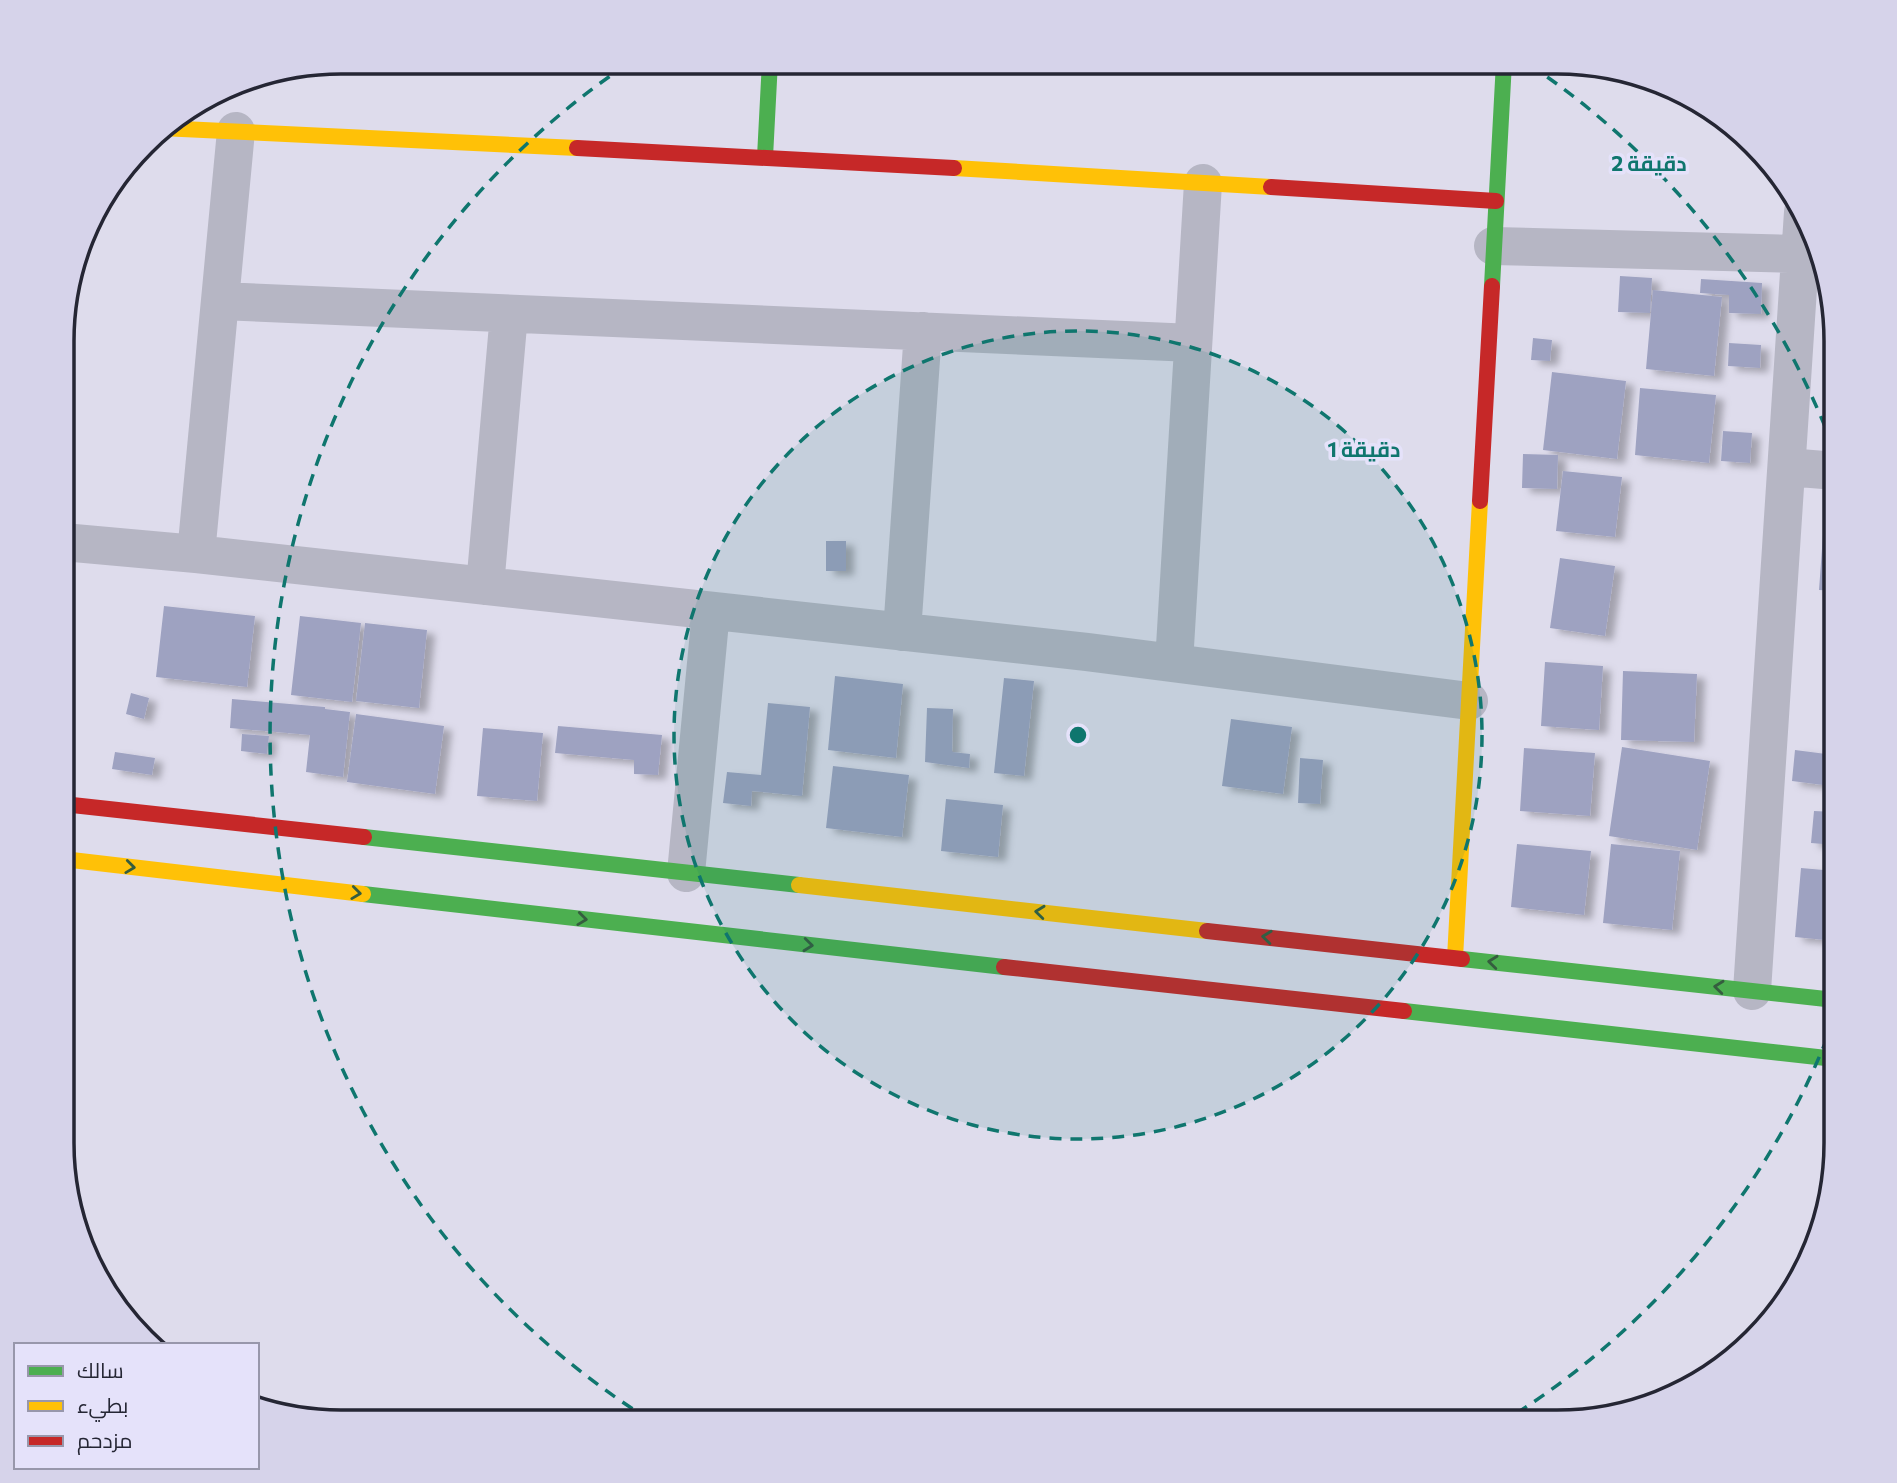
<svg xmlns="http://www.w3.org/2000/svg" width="1897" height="1483" viewBox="0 0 1897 1483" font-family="Commissioner,Cairo,sans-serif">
  <defs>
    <filter id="shadow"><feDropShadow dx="8" dy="4.5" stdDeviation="3.5" flood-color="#0004"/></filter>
  </defs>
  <rect width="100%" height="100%" fill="#dedcec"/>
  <path fill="#9ea2c1" filter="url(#shadow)" d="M1620,276L1652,278L1650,313L1618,312Z
    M1701,279L1762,283L1761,314L1729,313V295L1700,293Z
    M1653,290L1722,297L1714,376L1646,369Z
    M1533,338L1552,340L1550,361L1531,360Z
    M1729,343L1761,345L1760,368L1728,366Z
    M1552,372L1626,381L1617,459L1543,450Z
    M1640,388L1716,395L1709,463L1635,455Z
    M1723,431L1752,433L1750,463L1721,461Z
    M1523,454L1558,455L1557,489L1522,488Z
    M1563,471L1622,477L1615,537L1556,531Z
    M1824,521L1836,522V591L1819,590Z
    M826,541H846V571H826Z
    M1560,558L1615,566L1605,636L1550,628Z
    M164,606L255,616L247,687L156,677Z
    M300,616L361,623L352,702L291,695Z
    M365,623L427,630L419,708L356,701Z
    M1545,662L1603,666L1599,730L1541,726Z
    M1623,671L1697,674L1694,742L1621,740Z
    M835,676L903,684L896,758L828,750Z
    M1004,678L1034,681L1024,776L994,773Z
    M131,693L149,698L144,719L126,714Z
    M232,699L325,707V709L350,712L343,777L306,772L310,735L230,728Z
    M768,703L810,707L802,796L752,791L751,806L723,803L727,772L761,775Z
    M927,708L953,709L952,752L970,754L969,768L925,762Z
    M356,714L444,726L435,794L347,782Z
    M1231,719L1292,727L1283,794L1222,786Z
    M558,726L662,735L658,775L634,774V760L555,753Z
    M483,728L543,733L537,801L477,796Z
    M242,734L269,736L267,754L241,751Z
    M1622,747L1710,761L1697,850L1609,836Z
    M1524,748L1595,753L1590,816L1520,811Z
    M1795,750L1826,754L1823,785L1792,781Z
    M115,752L155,758L152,775L112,769Z
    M1300,758L1323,760L1320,804L1298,803Z
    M833,766L909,775L902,837L826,828Z
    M946,799L1003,805L998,857L941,851Z
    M1814,811L1835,812V845L1811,843Z
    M1517,844L1591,851L1584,915L1511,907Z
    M1611,844L1680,851L1672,930L1603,923Z
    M1801,868L1835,871V941L1795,937Z"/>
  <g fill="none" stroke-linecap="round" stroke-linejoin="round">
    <path stroke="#b6b6c4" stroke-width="38" d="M1493,246L1800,254
      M220,301L1193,343
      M1787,467L1836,471
      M63,542L196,554L1087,652L1469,701
      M196,554L236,131
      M485,586L509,314
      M902,632L923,331
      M1174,663L1203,183
      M686,873L711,611
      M1752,991L1803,212"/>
    <path stroke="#4caf50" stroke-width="16" d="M765,157L770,61
      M1492,286L1504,62
      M364,837L799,885
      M363,894L1004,967
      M1462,959L1835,1000
      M1404,1011L1835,1059"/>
    <path stroke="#ffc107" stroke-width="16" d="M161,128L577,148
      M954,168L1271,187
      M63,859L363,894
      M799,885L1207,931
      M1455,958L1480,501"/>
    <path stroke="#c62828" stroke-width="16" d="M577,148L954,168
      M1271,187L1496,201
      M1480,501L1492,286
      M63,804L364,837
      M1207,931L1462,959
      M1004,967L1404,1011"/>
  </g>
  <defs><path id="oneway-chevron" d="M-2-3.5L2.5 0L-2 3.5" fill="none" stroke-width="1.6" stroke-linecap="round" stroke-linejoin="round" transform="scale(1.75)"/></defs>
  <g stroke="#355d3f">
    <use href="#oneway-chevron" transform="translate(130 867) rotate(7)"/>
    <use href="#oneway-chevron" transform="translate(356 893) rotate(7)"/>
    <use href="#oneway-chevron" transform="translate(1040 912) rotate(-174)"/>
    <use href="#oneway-chevron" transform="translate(582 919) rotate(7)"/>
    <use href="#oneway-chevron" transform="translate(1267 937) rotate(-174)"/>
    <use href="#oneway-chevron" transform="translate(808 945) rotate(6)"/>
    <use href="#oneway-chevron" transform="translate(1493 962) rotate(-174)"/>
    <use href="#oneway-chevron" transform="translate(1719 987) rotate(-174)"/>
  </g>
  <circle cx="1078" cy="735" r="404" fill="#0f766e" fill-opacity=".12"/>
  <g fill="none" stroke="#0f766e" stroke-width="3.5" stroke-dasharray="12 9">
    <circle cx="1078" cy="735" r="404"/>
    <path d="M1835 1018A808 808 0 0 1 1506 1420M650 1420A808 808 0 0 1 626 65M1530 65A808 808 0 0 1 1835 452"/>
  </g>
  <path d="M0 0H1897V1483H0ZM341 74H1557A267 267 0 0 1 1824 341V1143A267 267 0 0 1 1557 1410H341A267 267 0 0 1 74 1143V341A267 267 0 0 1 341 74Z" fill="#d6d3ea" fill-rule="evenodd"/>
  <path fill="none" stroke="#252634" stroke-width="3.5" d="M341 74H1557A267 267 0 0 1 1824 341V1143A267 267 0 0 1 1557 1410H341A267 267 0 0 1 74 1143V341A267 267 0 0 1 341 74Z"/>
  <circle cx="1078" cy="735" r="10" fill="#0f766e" stroke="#e5e2fa" stroke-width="3.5"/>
  <g font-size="21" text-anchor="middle" font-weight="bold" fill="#0f766e" stroke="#e5e2fa" stroke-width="7" stroke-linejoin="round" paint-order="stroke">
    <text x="1649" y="171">2 دقيقة</text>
    <text x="1364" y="457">1 دقيقة</text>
  </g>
  <rect x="14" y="1343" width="245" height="126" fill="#e5e2fa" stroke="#9897ab" stroke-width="2"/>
  <rect x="28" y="1366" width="35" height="10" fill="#4caf50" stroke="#9897ab" stroke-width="2"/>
  <text x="77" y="1378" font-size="21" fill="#252634">سالك</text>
  <rect x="28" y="1401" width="35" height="10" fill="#ffc107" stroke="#9897ab" stroke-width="2"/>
  <text x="77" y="1413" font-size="21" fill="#252634">بطيء</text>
  <rect x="28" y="1436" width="35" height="10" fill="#c62828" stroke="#9897ab" stroke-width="2"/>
  <text x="77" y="1448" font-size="21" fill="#252634">مزدحم</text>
</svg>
